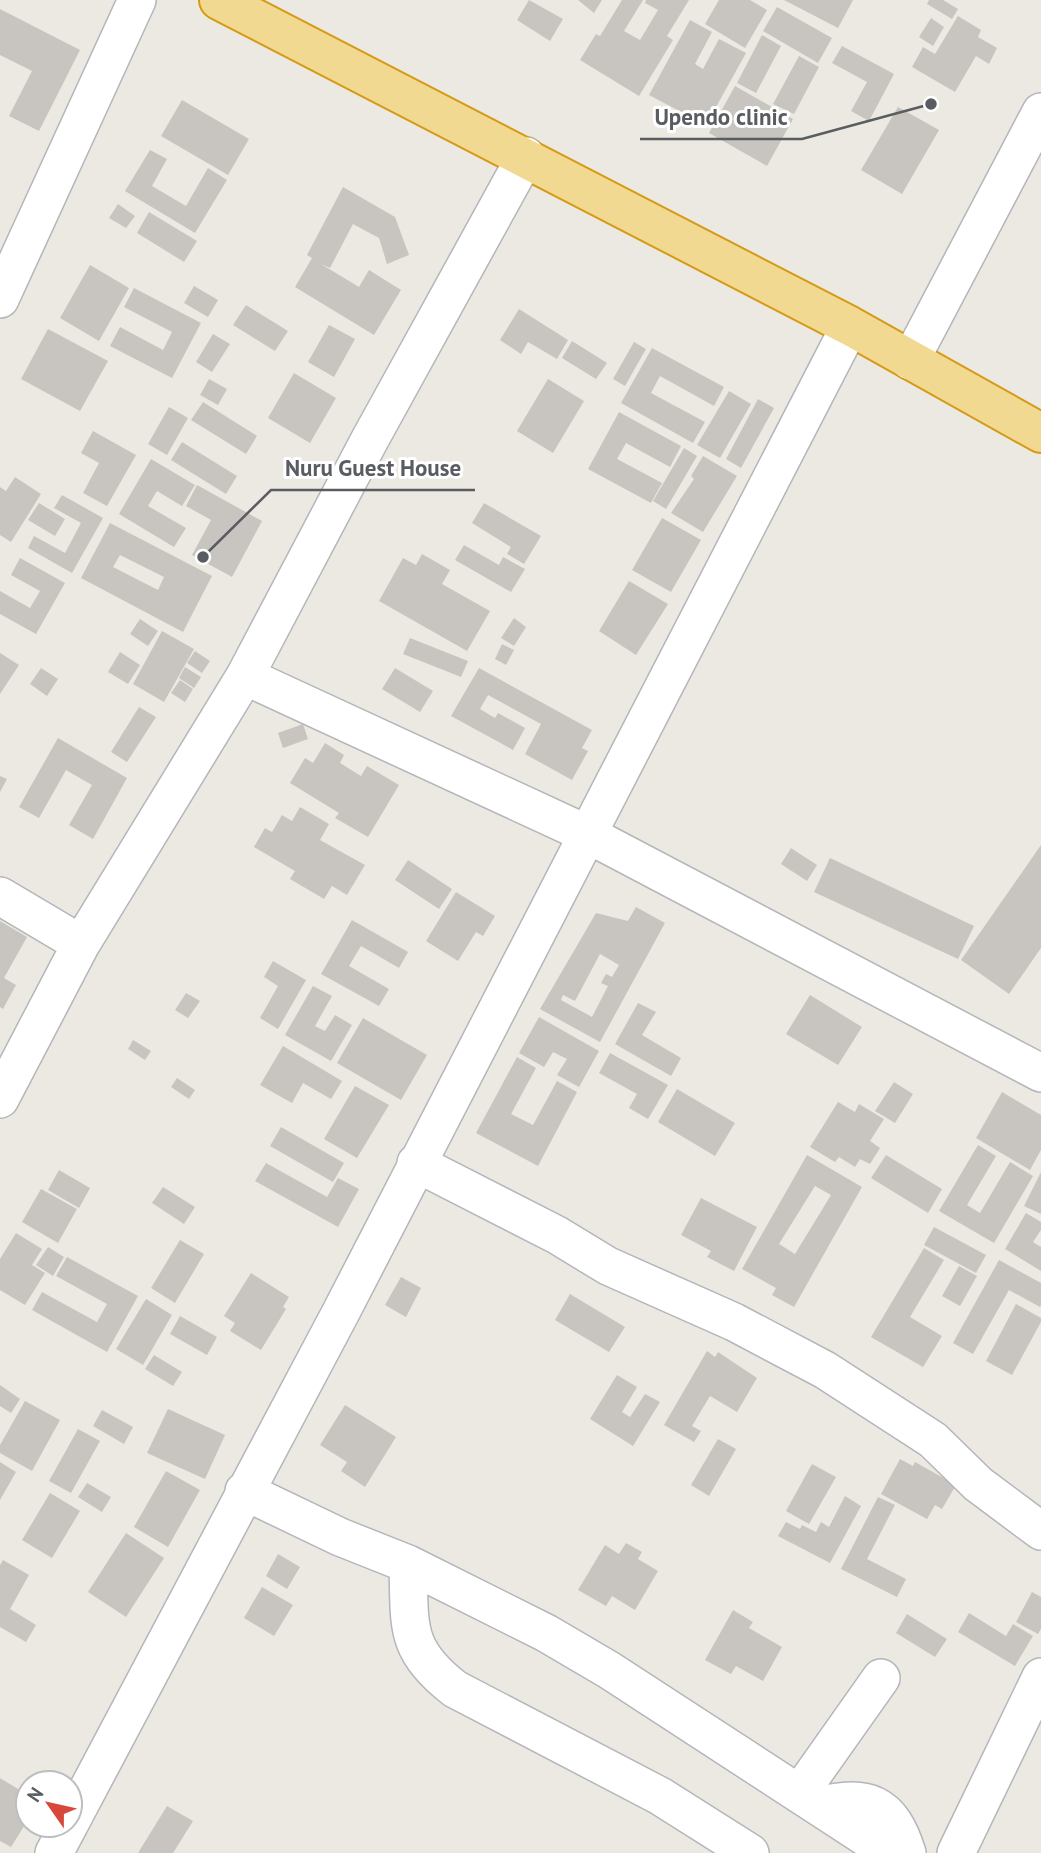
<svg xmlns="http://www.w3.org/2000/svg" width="1041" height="1853" viewBox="0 0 1041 1853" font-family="'PT Sans',sans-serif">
  <rect width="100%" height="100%" fill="#ebe9e1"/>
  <path fill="#c8c5c0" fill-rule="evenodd" d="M529,0L563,19L550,41L517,20Z
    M578,0H602L594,13Z
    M622,0H643L624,31L640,40L658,10L645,3L646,0H689L667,36L673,40L639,96L580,60L596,34L600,36Z
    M719,0H750L767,10L745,48L705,24Z
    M784,0H853L838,28Z
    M929,0H943L958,9L952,19L927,4Z
    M777,7L832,38L818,63L763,31Z
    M0,9L80,50L39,131L9,116L32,71L0,55Z
    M958,16L981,30L978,37L997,48L989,64L976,56L955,92L912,67L923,47L935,54Z
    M931,18L944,27L933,46L919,37Z
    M690,20L712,32L695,64L703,69L719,39L746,53L706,125L649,95Z
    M762,35L781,46L756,93L737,83Z
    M842,46L894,74L869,121L851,111L867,82L832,63Z
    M799,56L819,67L794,114L773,104Z
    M735,86L793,119L767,166L709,133Z
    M182,100L249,139L228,175L161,136Z
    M898,107L939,130L902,194L861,170Z
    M150,150L167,159L152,186L186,206L208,168L227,180L195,233L125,191Z
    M343,187L395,217L409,255L387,264L379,238L353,224L330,268L321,264L359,287L369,270L401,290L374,335L295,287L312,258L307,255Z
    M118,204L135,216L126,228L109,218Z
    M149,212L197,241L184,262L137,233Z
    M90,265L129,288L99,341L60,318Z
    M194,286L218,300L208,317L184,303Z
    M134,288L201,323L172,378L110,346L120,327L163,350L172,332L124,307Z
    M246,305L288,331L275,351L233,325Z
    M519,309L568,340L557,359L528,342L521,354L500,340Z
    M329,325L355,339L334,377L308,362Z
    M48,329L108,361L80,411L21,379Z
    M213,334L230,344L212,372L196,362Z
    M572,341L607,363L596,379L562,358Z
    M634,342L646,349L625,386L613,379Z
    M652,348L724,387L714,406L660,376L651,393L705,422L693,443L621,403Z
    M294,373L336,398L310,443L268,418Z
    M209,379L227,389L218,405L200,395Z
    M548,379L584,401L553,453L517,431Z
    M729,391L751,404L720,458L697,445Z
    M758,399L774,408L741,468L726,459Z
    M203,402L257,436L246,454L191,420Z
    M169,407L188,418L167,455L148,444Z
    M619,412L681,446L670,467L626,443L617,459L662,483L651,503L588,469Z
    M93,431L136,455L107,506L83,493L99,463L81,453Z
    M182,442L237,476L226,494L171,460Z
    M684,448L697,456L666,509L653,501Z
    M703,456L737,476L703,532L671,513L694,479L691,476Z
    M151,459L195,485L182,506L157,491L148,506L186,528L174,547L119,514Z
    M15,477L41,494L11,542L0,535V487L6,491Z
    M197,485L262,521L232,577L192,555L211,520L186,506Z
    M62,495L103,518L72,573L28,548L34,536L65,553L81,523L54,508Z
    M39,503L65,519L55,536L28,520Z
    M484,503L541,536L524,564L507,554L511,547L472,523Z
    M662,518L701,540L671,592L632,570Z
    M110,523L212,576L183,632L81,578ZM120,555L164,577L158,590L113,567Z
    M464,545L499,565L503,557L525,569L511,592L455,560Z
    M422,554L450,570L442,584L490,611L467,651L379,601L403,558L416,565Z
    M20,558L65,583L36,634L0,614V591L30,608L40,591L11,575Z
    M629,581L668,604L636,655L599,631Z
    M514,618L526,627L514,646L501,638Z
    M140,619L158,631L148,646L130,634Z
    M162,631L194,649L164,702L133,684Z
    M410,638L468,661L461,677L403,654Z
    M502,644L514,650L506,665L495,659Z
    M195,651L210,661L202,673L187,663Z
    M120,652L140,665L128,684L108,672Z
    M0,653L19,665L0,694Z
    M185,667L201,677L194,688L179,678Z
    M41,668L58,679L47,696L30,684Z
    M395,668L433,691L420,712L382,689Z
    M479,668L592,730L582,748L588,751L572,780L525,754L541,724L488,695L480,709L495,718L498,713L525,728L513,750L451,716Z
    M180,680L193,689L185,702L171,693Z
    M139,707L156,717L127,762L111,752Z
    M303,724L308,739L283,748L278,733Z
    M58,738L127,778L93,839L69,825L92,785L66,770L39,818L19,807Z
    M325,743L344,755L340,763L361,776L367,766L399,785L368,837L335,818L339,813L290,783L305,758L313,763Z
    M0,776L7,779L0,792Z
    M300,807L329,824L320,840L365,865L347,895L332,886L324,899L290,879L295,871L254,847L265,828L272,832L282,815L292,821Z
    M1041,845V948L1009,994L961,960Z
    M791,848L817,865L807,881L781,864Z
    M830,858L974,926L958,959L814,892Z
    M408,860L452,889L439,909L395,880Z
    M456,892L495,916L483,936L476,932L458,961L426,941Z
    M636,907L665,923L600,1042L540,1009L596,913L628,921ZM600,954L619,965L612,977L606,974L601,983L608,986L592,1017L561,1000L563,995L575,1001Z
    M352,920L408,952L399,968L361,946L349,966L389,989L379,1006L321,974Z
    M0,921L27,937L4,978L16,985L3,1009L0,1007Z
    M273,961L306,980L278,1029L260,1018L278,986L264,977Z
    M313,986L332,996L315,1026L325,1031L335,1015L352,1025L331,1061L285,1035Z
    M186,993L200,1001L188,1018L175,1010Z
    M810,995L862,1027L838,1065L786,1034Z
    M638,1003L656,1012L642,1035L681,1058L671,1076L615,1044Z
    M539,1017L599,1051L579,1087L557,1075L567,1059L553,1052L544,1067L519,1053Z
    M363,1018L427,1055L401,1100L337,1063Z
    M133,1040L151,1051L145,1060L128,1049Z
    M283,1046L342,1081L331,1099L303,1083L292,1103L260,1085Z
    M610,1053L668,1085L648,1119L629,1108L637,1094L599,1073Z
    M517,1057L536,1068L511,1114L533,1125L557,1081L577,1092L538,1166L476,1133Z
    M177,1078L195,1090L189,1099L171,1087Z
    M894,1082L913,1094L895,1123L875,1111Z
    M355,1086L389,1105L357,1158L324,1139Z
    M677,1089L735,1123L715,1156L658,1122Z
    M1002,1092L1041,1115V1150L1030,1170L976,1138Z
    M838,1102L855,1112L859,1104L884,1119L870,1141L880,1148L870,1164L860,1159L855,1167L839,1157L835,1162L810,1147Z
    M281,1127L344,1163L333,1182L270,1146Z
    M978,1145L996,1156L967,1205L980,1213L1010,1162L1033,1176L994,1243L939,1211Z
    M807,1155L862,1187L794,1307L772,1295L776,1288L742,1269ZM815,1186L831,1195L795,1254L779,1244Z
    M886,1155L942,1189L928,1213L871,1178Z
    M266,1163L327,1197L338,1178L359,1189L338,1227L255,1181Z
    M59,1170L90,1188L79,1208L48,1190Z
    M1041,1172V1214L1024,1206Z
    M163,1187L195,1207L184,1224L152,1203Z
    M41,1189L77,1209L58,1243L22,1222Z
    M701,1198L757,1227L734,1271L707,1257L711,1251L681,1235Z
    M1026,1213L1041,1222V1230L1033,1242L1041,1247V1271L1005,1249Z
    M934,1227L986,1255L976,1273L924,1245Z
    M16,1233L42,1249L32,1265L45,1273L25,1305L0,1290V1259Z
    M180,1240L204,1254L175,1303L151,1288Z
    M48,1247L64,1257L53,1276L36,1265Z
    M924,1248L944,1260L910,1317L942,1336L923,1367L871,1337Z
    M67,1257L138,1296L107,1352L32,1310L42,1292L97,1322L107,1304L56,1276Z
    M999,1260L1041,1283V1305L1040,1307L1009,1290L973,1354L953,1343Z
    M959,1266L977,1276L960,1306L942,1296Z
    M251,1273L289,1297L283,1307L286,1309L261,1350L230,1331L235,1323L224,1316Z
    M401,1277L421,1288L406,1317L385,1305Z
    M570,1294L625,1327L609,1352L555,1320Z
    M146,1299L172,1315L143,1365L116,1349Z
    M1016,1304L1041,1318V1322L1012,1375L986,1361Z
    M180,1316L217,1337L207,1355L170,1334Z
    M707,1351L715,1357L718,1352L757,1378L737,1412L710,1396L692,1426L701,1431L694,1442L664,1425Z
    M154,1355L182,1372L173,1386L145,1369Z
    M617,1375L637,1387L622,1412L630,1417L645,1394L660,1402L633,1446L590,1419Z
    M0,1385L20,1399L11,1413L0,1406Z
    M25,1401L60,1420L32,1471L0,1453V1445Z
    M345,1405L396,1437L365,1487L341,1471L347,1462L320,1445Z
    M168,1409L225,1435L205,1479L147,1453Z
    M102,1410L133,1427L124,1444L93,1426Z
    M78,1429L100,1441L71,1493L49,1481Z
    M718,1439L736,1449L709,1496L691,1485Z
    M900,1459L913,1466L915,1462L956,1485L942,1509L935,1505L927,1519L881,1494Z
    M0,1462L16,1472L0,1500Z
    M812,1464L836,1477L809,1524L786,1511Z
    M166,1471L200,1490L168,1547L134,1527Z
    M87,1483L111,1497L102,1512L78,1497Z
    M50,1493L80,1511L52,1558L22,1540Z
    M845,1496L861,1506L830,1563L778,1536L786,1522L800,1529L802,1525L816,1532L821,1522L829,1527Z
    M878,1497L895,1505L867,1559L906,1579L897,1597L841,1569Z
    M126,1533L164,1558L126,1617L88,1592Z
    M626,1543L642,1552L638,1559L658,1571L635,1610L612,1596L606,1606L578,1590L605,1545L619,1554Z
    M278,1554L300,1567L287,1589L266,1576Z
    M3,1560L29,1575L10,1609L36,1625L26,1642L0,1627V1565Z
    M262,1587L293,1605L274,1636L244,1618Z
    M1032,1592L1041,1597V1629L1038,1634L1016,1622Z
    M733,1610L753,1622L749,1628L782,1647L763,1681L736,1666L731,1674L705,1660Z
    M969,1613L1006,1636L1013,1624L1033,1636L1015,1666L958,1632Z
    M907,1614L947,1639L935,1657L896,1633Z
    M0,1778L28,1795V1820L11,1847L0,1841Z
    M167,1806L193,1821L173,1853H138Z"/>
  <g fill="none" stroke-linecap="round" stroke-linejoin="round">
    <defs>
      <path id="minor" d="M0,299L137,0
        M910,361L1041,112
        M245,676L587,834L1041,1073
        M0,896L81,944
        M0,1099L81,944L245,676L369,441L526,156
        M416,1163L557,1235L608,1266L734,1322L825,1370L933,1440L978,1484L1041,1531
        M244,1491L340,1537L408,1564L546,1633L609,1670L890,1853
        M408,1564C410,1625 403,1649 455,1689L660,1796L750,1853
        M799,1794L881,1678
        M818,1806C868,1794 891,1802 907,1853
        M70,1823L341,1312L850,326
        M54,1853L69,1825
        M956,1853L1041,1677"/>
      <path id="highway" d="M219,0L850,326L1041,433"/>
    </defs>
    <use href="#minor" stroke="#b3b6ba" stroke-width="40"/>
    <use href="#highway" stroke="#d59a16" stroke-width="42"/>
    <use href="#minor" stroke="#fff" stroke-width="37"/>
    <use href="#highway" stroke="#f2d991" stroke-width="38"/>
  </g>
  <path fill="none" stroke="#595c60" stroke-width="2.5" d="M931 104L802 139H640M203 557L271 490H475"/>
  <g fill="#595c60" stroke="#fff" stroke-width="2.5">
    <circle cx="931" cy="104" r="7"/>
    <circle cx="203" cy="557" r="7"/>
  </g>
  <g font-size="23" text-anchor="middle" font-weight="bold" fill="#595c60" stroke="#fff" stroke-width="6" stroke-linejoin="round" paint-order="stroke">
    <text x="721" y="125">Upendo clinic</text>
    <text x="373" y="476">Nuru Guest House</text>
  </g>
  <g transform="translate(49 1804) rotate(304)"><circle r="33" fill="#ffffff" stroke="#bdbebf" stroke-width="2"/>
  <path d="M0-5L12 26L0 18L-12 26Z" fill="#d7483b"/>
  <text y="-10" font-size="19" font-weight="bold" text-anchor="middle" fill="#595c60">N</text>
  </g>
</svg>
